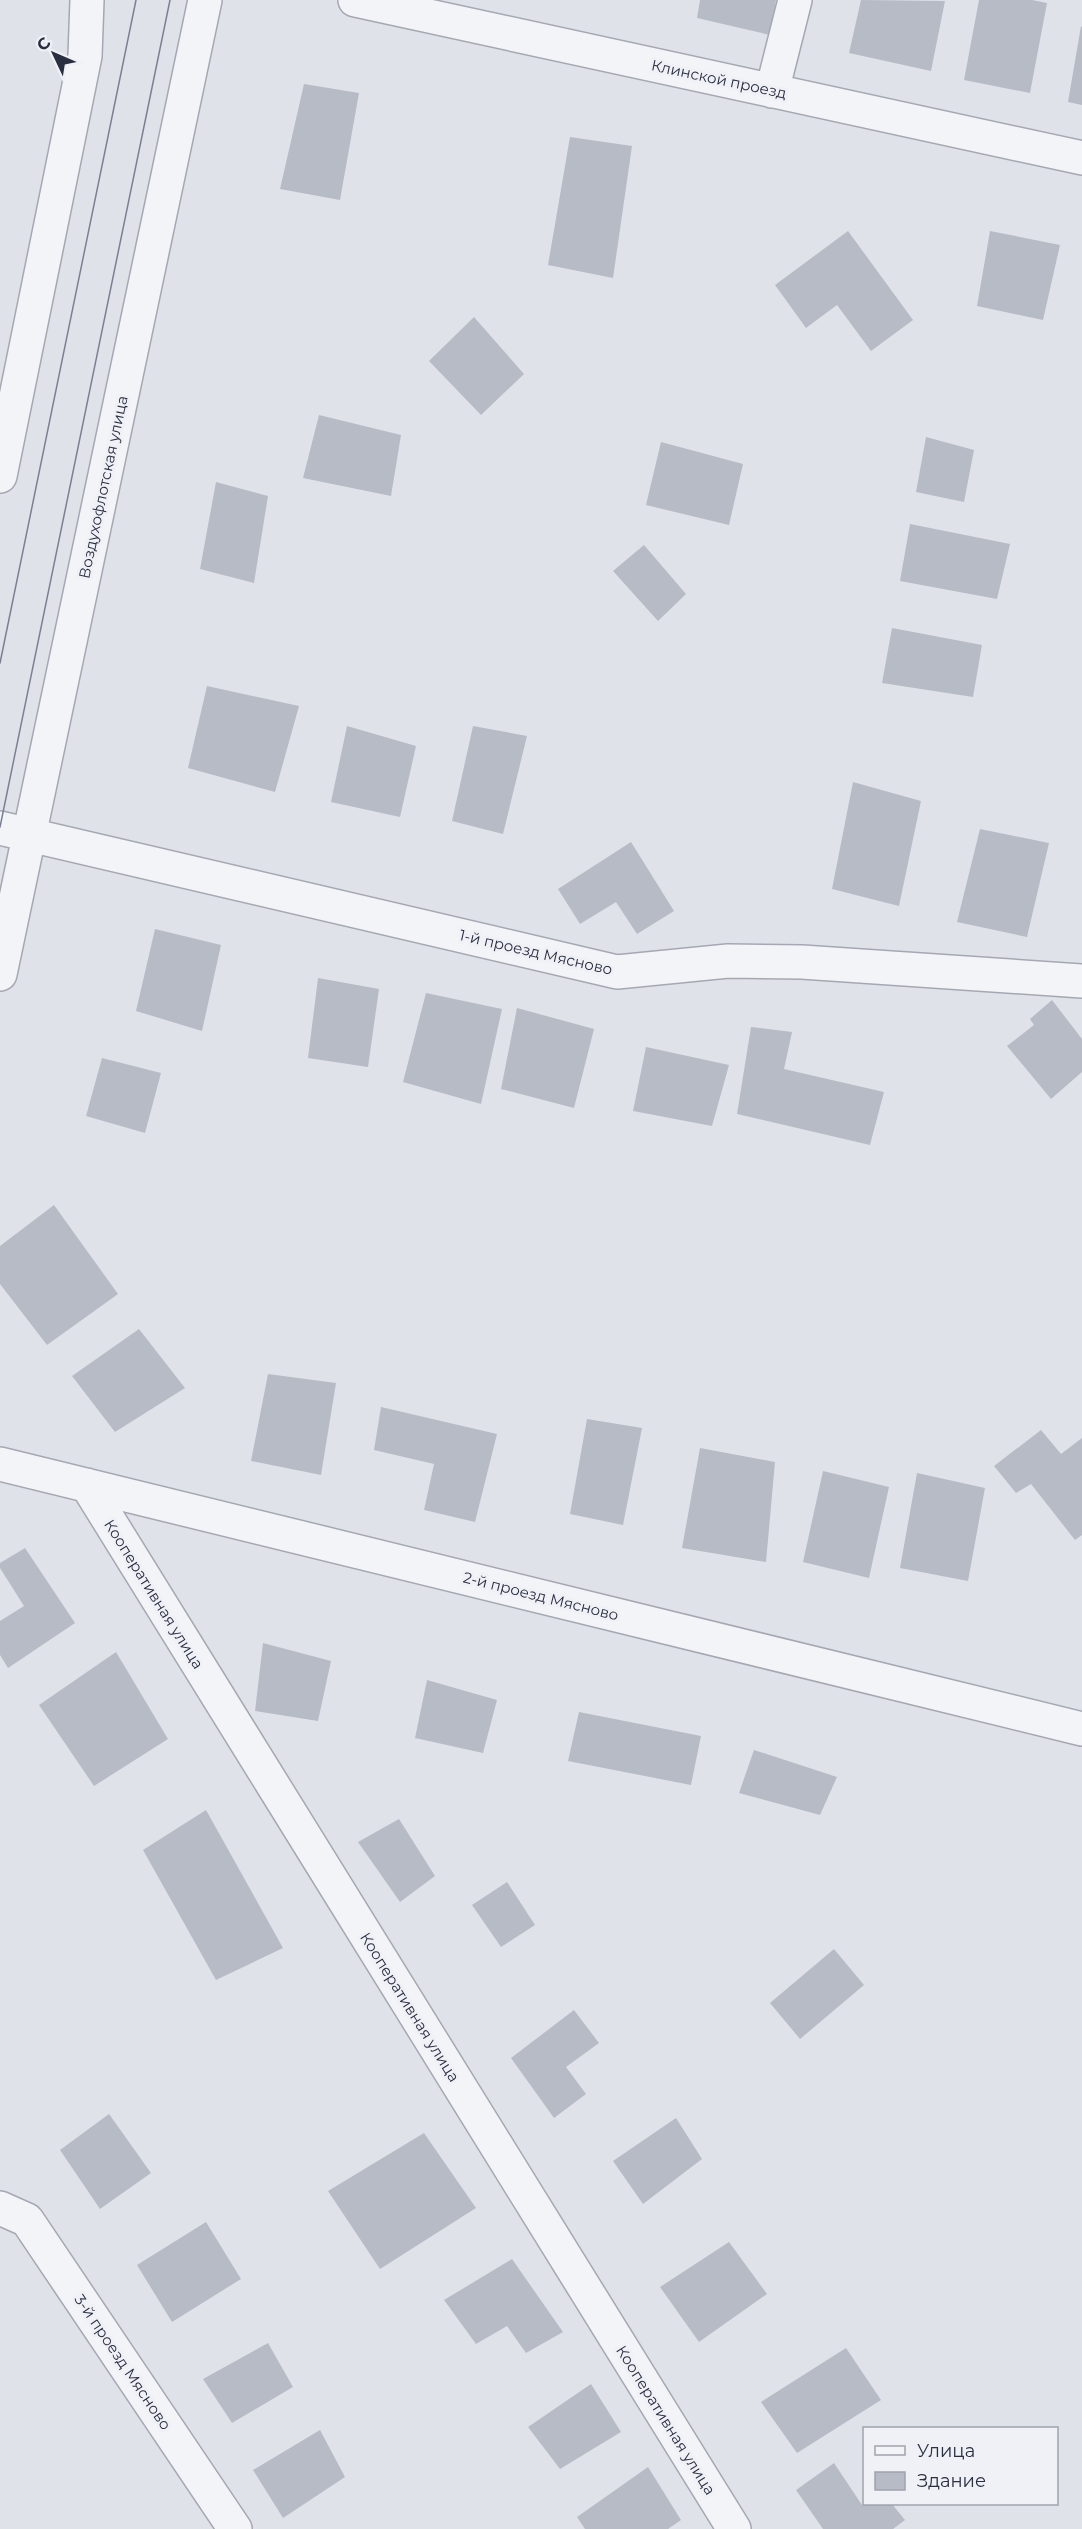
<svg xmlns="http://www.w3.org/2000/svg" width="1082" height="2529" viewBox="0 0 1082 2529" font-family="Montserrat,sans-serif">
  <rect width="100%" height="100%" fill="#e0e2e9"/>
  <path fill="#b7bbc5" d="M700,0H776L770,35L697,18Z
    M861,0L945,1L931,71L849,53Z
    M979,0H1032L1047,3L1030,93L964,80Z
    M1081,26L1082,27V105L1068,102Z
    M304,84L359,93L340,200L280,189Z
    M570,137L632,146L613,278L548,265Z
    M848,231L913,320L871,351L837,305L806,328L775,285Z
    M990,231L1060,245L1043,320L977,306Z
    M474,317L524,374L481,415L429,361Z
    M319,415L401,435L391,496L303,478Z
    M926,437L974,450L964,502L916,492Z
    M661,442L743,464L729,525L646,505Z
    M216,482L268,496L254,583L200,569Z
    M910,524L1010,544L997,599L900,581Z
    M644,545L686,594L658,621L613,571Z
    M892,628L982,645L973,697L882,683Z
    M207,686L299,706L275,792L188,768Z
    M347,726L416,746L400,817L331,802Z
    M473,726L527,736L503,834L452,821Z
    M853,782L921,801L899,906L832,889Z
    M980,829L1049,843L1027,937L957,922Z
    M631,842L674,911L637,934L616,902L580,924L558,889Z
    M155,929L221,945L202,1031L136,1011Z
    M318,978L379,989L368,1067L308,1058Z
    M426,993L502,1009L481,1104L403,1082Z
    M1052,1000L1082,1039V1072L1051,1099L1007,1046L1034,1025L1030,1019Z
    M517,1008L594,1029L574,1108L501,1089Z
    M751,1027L792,1032L784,1069L884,1092L870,1145L737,1114Z
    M646,1047L729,1065L712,1126L633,1111Z
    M102,1058L161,1073L145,1133L86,1116Z
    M54,1205L118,1294L47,1345L0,1284V1246Z
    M139,1329L185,1388L115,1432L72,1376Z
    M268,1374L336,1383L321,1475L251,1461Z
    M381,1407L497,1434L475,1522L424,1510L434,1464L374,1450Z
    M587,1419L642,1428L623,1525L570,1514Z
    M1041,1430L1061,1454L1082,1438V1535L1075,1540L1031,1484L1016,1493L994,1466Z
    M700,1448L775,1462L766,1562L682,1548Z
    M823,1471L889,1487L869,1578L803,1562Z
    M917,1473L985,1488L968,1581L900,1568Z
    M25,1548L75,1623L8,1668L0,1655V1621L24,1606L0,1568V1563Z
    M263,1643L331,1661L318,1721L255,1711Z
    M116,1652L168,1739L94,1786L39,1705Z
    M427,1680L497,1700L483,1753L415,1738Z
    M579,1712L701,1736L691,1785L568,1761Z
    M754,1750L837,1777L820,1815L739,1793Z
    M206,1810L283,1948L216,1980L143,1850Z
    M399,1819L435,1876L400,1902L358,1842Z
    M507,1882L535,1925L501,1947L472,1905Z
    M834,1949L864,1985L800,2039L770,2003Z
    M574,2010L599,2043L566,2067L586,2094L554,2118L511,2058Z
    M109,2114L151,2173L100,2209L60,2150Z
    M676,2118L702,2159L643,2204L613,2161Z
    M424,2133L476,2208L380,2269L328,2191Z
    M206,2222L241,2279L172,2322L137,2265Z
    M729,2242L767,2294L699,2342L660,2287Z
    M512,2259L563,2332L526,2353L507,2326L476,2344L444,2300Z
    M268,2343L293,2387L232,2423L203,2379Z
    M846,2348L881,2400L797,2453L761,2402Z
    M591,2384L621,2432L560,2469L528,2427Z
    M320,2430L345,2477L283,2518L253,2470Z
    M834,2463L862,2505L892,2504L905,2520L893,2529H823L796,2490Z
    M648,2467L681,2520L668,2529H585L577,2517Z"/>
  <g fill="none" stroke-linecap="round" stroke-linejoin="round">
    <defs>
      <path id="street" d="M355,0L1082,158
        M772,91L795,0
        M0,476L85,56L87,0
        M0,828L617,972L728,961L802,962L1082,981
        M0,974L205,0
        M0,1464L1082,1729
        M87,1485L734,2529
        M0,2208L27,2220L235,2529"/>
    </defs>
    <use href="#street" stroke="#a5a8b3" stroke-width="36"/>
    <use href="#street" stroke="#f3f4f7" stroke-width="33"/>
    <path stroke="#7a8092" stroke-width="1.5" d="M0,663L136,0
      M0,827L170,0"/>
  </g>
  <g text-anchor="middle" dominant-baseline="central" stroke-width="6" stroke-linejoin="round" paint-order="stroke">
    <g font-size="15" fill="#292e40" stroke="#eff1f6">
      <text transform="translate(719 79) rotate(12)">Клинской проезд</text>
      <text transform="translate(103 487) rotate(-78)">Воздухофлотская улица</text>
      <text transform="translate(536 952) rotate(13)">1-й проезд Мясново</text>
      <text transform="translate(154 1594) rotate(58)">Кооперативная улица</text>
      <text transform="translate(541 1596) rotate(14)">2-й проезд Мясново</text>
      <text transform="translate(410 2007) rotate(58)">Кооперативная улица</text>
      <text transform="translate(123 2362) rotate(56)">3-й проезд Мясново</text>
      <text transform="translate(666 2420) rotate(58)">Кооперативная улица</text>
    </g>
  </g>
  <rect x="863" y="2427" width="195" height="78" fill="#eff1f6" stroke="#a0a3ad" stroke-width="1.5"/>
  <rect x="875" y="2446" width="30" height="9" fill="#f3f4f7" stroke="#a0a3ad" stroke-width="1.5"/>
  <text x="917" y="2457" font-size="18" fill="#292e40">Улица</text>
  <rect x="875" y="2472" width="30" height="18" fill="#b7bbc5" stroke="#a0a3ad" stroke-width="1.5"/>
  <text x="917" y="2487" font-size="18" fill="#292e40">Здание</text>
  <g transform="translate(54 54) rotate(314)" stroke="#eff1f6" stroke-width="4.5" paint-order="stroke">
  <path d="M0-4.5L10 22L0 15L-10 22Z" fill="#292e40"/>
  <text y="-9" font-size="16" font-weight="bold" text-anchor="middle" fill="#292e40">С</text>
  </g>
</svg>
